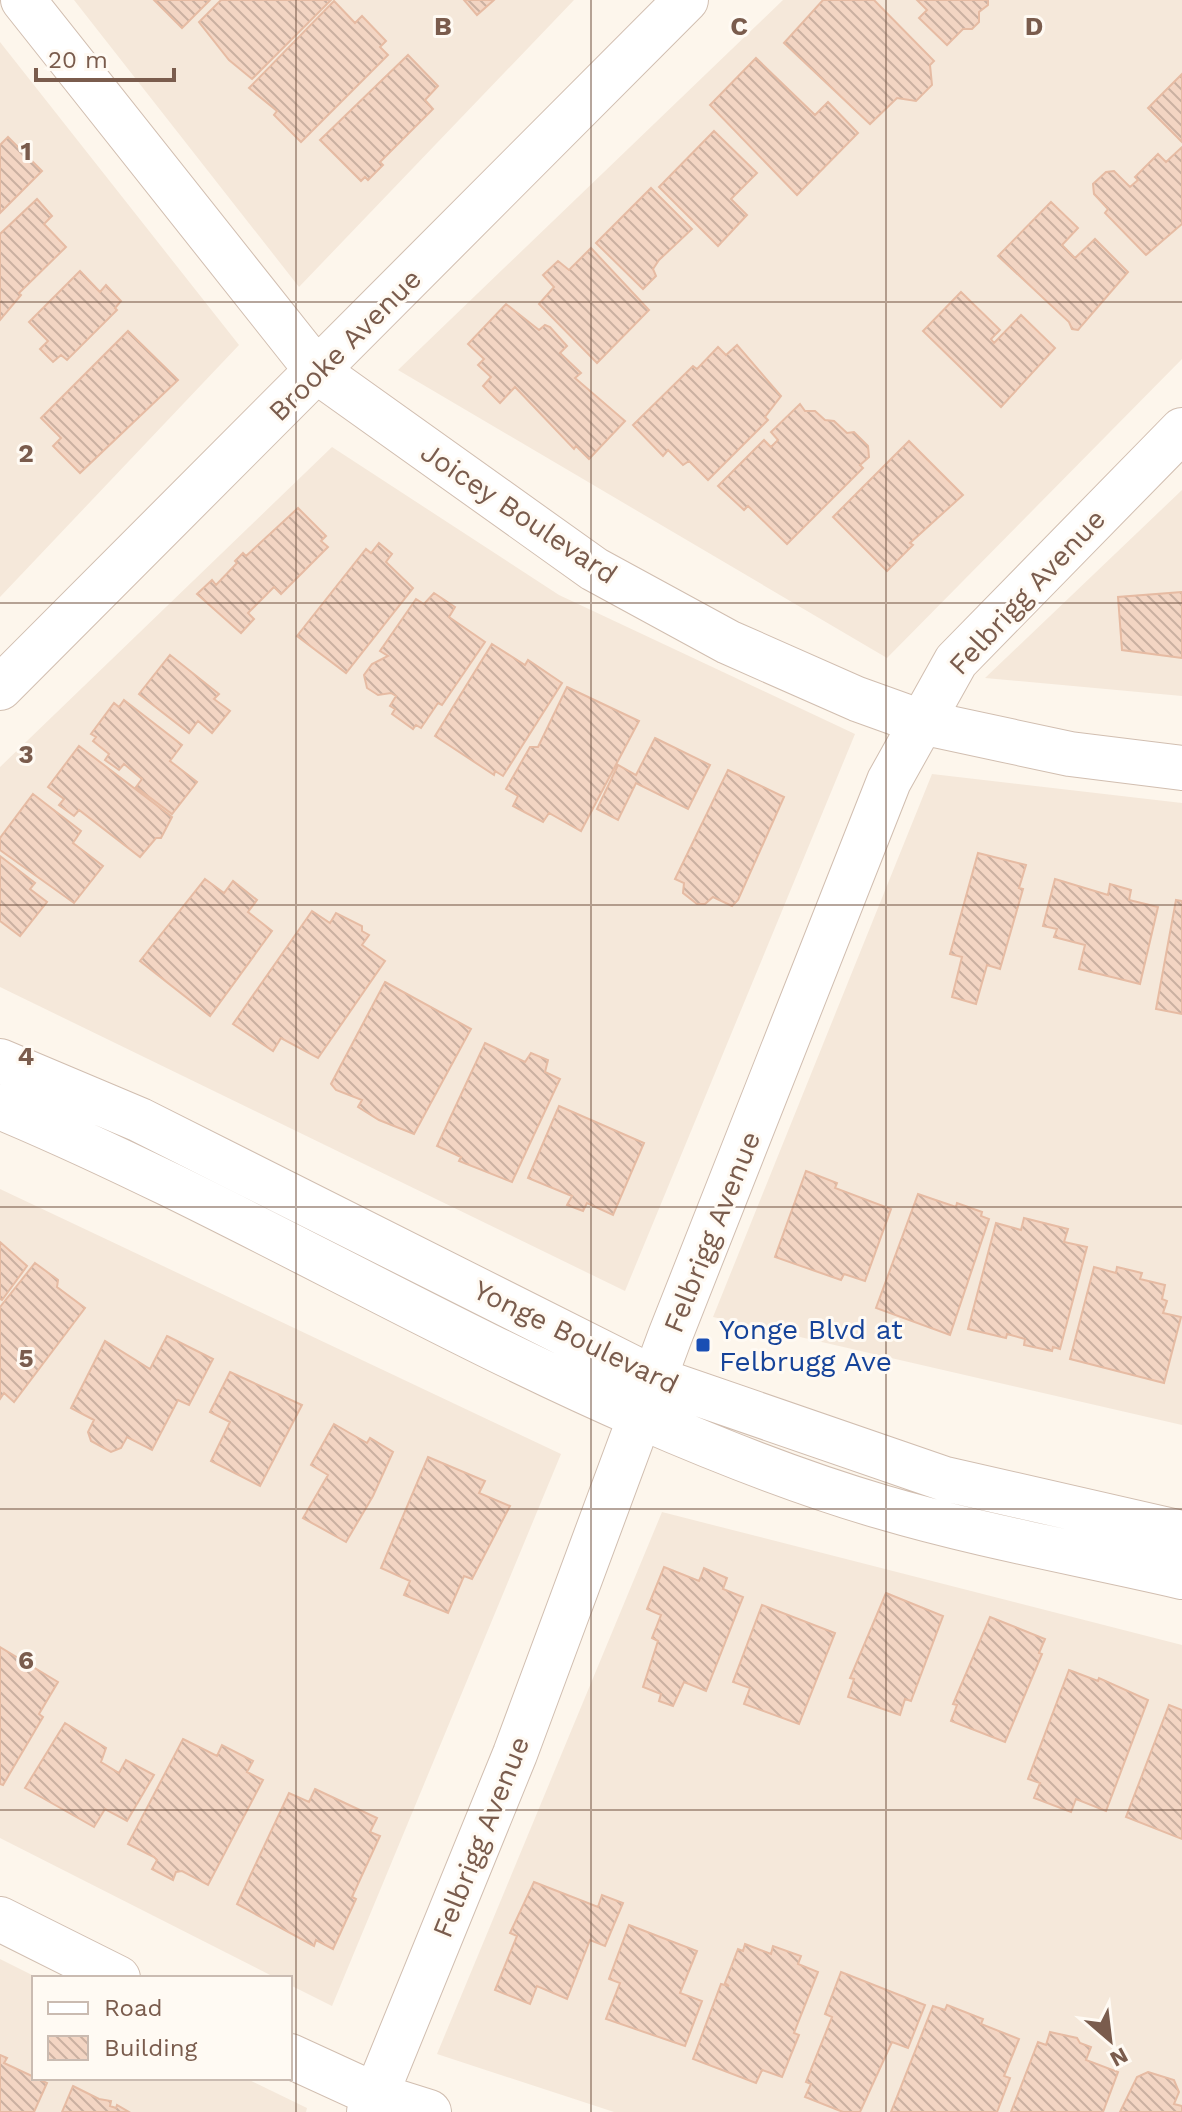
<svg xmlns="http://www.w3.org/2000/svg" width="1182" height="2112" viewBox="0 0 1182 2112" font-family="'Work Sans',sans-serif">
  <defs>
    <pattern id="building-back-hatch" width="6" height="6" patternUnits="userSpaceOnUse" patternTransform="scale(2)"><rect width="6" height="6" fill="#f3d5c3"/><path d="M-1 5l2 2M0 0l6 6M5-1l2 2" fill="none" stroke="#cab0a1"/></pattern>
  </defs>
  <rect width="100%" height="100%" fill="#fdf6ec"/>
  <path fill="#f5e8da" d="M74,0H574L299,287Z
    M783,0H1182V359L887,658L398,370Z
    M0,42L239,345L0,597Z
    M332,447L559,595L855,734L625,1291L0,987V767Z
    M1182,490V696L985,678Z
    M932,774L1182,803V1425L713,1317Z
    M0,1189L561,1454L332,2006L290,1985V1978H276L0,1838Z
    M662,1512L1182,1645V2112H614L437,2054Z
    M0,1959L38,1978H34V2078H245L307,2108L306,2112H0Z"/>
  <path fill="url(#building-back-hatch)" stroke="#e6bba3" stroke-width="2" d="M154,0H210L182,28Z
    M221,0H331L252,79L229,60L199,22Z
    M464,0H494L477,15Z
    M823,0H874L934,61L930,65L932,85L916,101L897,98L870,124L784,43Z
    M917,0H988V5L979,12V22L972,29H963L947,45L919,18L927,10Z
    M334,1L355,23L362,16L386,41L380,47L388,55L301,142L274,115L277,111L249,88Z
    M408,55L438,86L425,100L433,109L380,162L383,165L368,180L365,177L361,181L320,140Z
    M756,58L815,115L828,102L858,133L797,195L710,105Z
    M1182,74V142L1148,108Z
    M714,131L757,173L731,199L747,215L718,246L659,187Z
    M8,137L42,171L0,213V145Z
    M1182,147V224L1146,255L1105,213L1108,209L1094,194L1093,184L1106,172L1114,171L1130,187L1138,180L1135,177L1158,154L1166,162Z
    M651,188L692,229L659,260L653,269L656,276L643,289L596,243Z
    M37,199L52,216L44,224L66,247L19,293L21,295L0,320V234Z
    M1051,202L1078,228L1062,245L1075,258L1095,239L1128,272L1078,330L1072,329L1069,322L998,256Z
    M591,248L649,310L597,363L539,304L554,287L543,275L558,261L569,270Z
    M80,271L100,292L106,285L121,301L115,308L117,310L67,360L61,355L53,362L40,349L48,341L29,322Z
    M961,292L1000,330L991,339L994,343L1021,315L1055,348L1001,407L923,331Z
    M506,304L539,330L545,325L550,327L567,346L560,353L581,373L575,378L625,421L589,459L576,446L574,449L515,387L500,403L483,386L491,377L478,365L484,359L468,344Z
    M128,331L178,380L80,473L53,446L61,438L41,418Z
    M737,345L781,396L765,417L768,420L708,480L689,461L683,465L668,450L663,456L633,425L693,366L697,369L718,347L726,355Z
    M800,404L805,411H815L825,420L834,421L847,433L854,432L868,446L869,457L860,465L863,468L787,544L748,506L744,510L718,486L764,440L771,447L778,440L771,432Z
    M909,441L963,495L910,543L913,545L887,571L833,517Z
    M298,508L326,536L321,541L328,547L281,594L274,587L248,613L254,619L241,633L197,594L212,580L216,585L237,563L235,561L243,553L246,556Z
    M379,543L392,554L386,562L413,588L346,673L297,636L366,549L371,553Z
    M1182,592V658L1122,650L1118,597Z
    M434,593L455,607L449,617L485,642L442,705L438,703L421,728L416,725L413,729L392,714L395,709L390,706L396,696L391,693L378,695L367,688L364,675L372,664L388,656L380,651L416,599L424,604Z
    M492,644L525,665L528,660L562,683L503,776L495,771L494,775L435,736Z
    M170,655L219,694L214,699L230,711L212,733L198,721L189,733L139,694Z
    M567,687L639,721L581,831L549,813L543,822L513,806L518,796L506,789L530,747H538Z
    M124,700L182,745L170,761L197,782L172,814L136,787L142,779L124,764L119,770L105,760L109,754L93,741L96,737L91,734L114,703L119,707Z
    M655,738L710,765L688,809L636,783L618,820L597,809L618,765L636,775Z
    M79,746L172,817L161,838H156L140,857L79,810L74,816L59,805L64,799L48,787Z
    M728,770L784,797L738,900L732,906L713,897L705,904H697L683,893L684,883L675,879Z
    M33,794L81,831L73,843L103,866L74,903L0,850V838Z
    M978,853L1026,865L1019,888L1023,889L1000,969L987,965L976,1004L952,997L962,957L950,954Z
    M0,856L35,883L30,889L47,902L20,936L0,921Z
    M205,879L224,893L233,881L257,900L248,912L272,931L210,1016L140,961Z
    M1055,879L1108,895L1110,884L1131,890L1129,900L1158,907L1140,984L1079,969L1085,945L1054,937L1057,929L1043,926Z
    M1176,900L1182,901V1014L1156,1009Z
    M312,911L330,923L336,913L362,926V931L369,935L362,945L385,961L318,1058L281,1038L273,1051L233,1024Z
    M385,982L471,1029L414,1134L379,1120L358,1107L362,1100L336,1090L331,1084Z
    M485,1043L525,1062L531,1053L548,1060L545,1072L560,1079L512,1182L459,1161L461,1157L437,1146Z
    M559,1106L644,1143L613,1215L587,1203L583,1211L567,1205L572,1196L528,1178Z
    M806,1171L837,1183L835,1188L891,1209L865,1281L844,1274L841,1280L775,1257Z
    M918,1194L956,1207L957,1203L982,1212L981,1216L989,1219L950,1335L876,1308Z
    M1024,1218L1068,1229L1064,1242L1087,1247L1060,1349L1053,1347L1052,1351L1024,1345L1025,1339L1007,1334L1006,1338L968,1329L996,1223L1021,1230Z
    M0,1242L27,1266L2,1300L0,1299Z
    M35,1263L58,1280L57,1287L85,1308L14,1402L4,1393L0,1399V1307Z
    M1094,1267L1116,1273L1117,1267L1142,1273L1140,1279L1165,1285L1162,1299L1167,1301L1163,1313L1181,1317L1164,1383L1070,1359Z
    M167,1336L213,1359L189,1405L178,1400L152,1450L127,1437L121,1448L111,1452L91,1441L88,1432L94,1420L71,1408L105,1341L150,1369Z
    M230,1372L302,1405L260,1486L211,1461L230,1422L210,1412Z
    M334,1424L367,1443L370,1438L393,1452L373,1496L346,1542L303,1518L328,1475L311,1465Z
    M428,1457L485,1481L479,1493L510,1506L472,1579L464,1576L448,1613L404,1595L410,1581L381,1568Z
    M664,1567L699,1581L704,1568L727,1578L723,1589L743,1597L706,1691L684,1682L673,1706L659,1701L661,1694L643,1687L658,1641L652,1638L661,1615L647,1609Z
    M886,1593L943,1616L911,1701L905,1699L900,1715L848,1697L854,1679L850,1678Z
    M762,1605L835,1633L799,1724L744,1704L750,1688L733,1682Z
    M990,1617L1045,1639L1039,1653L1042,1654L1005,1742L951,1721L957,1705L953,1704Z
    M0,1647L58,1682L39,1714L43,1717L3,1785L0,1784Z
    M1069,1670L1098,1681L1099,1678L1148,1700L1106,1811L1076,1799L1071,1812L1034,1798L1040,1783L1028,1779Z
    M1169,1705L1182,1710V1839L1126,1817Z
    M65,1723L106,1748L101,1762L119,1773L126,1760L154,1775L127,1821L105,1809L94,1827L25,1788Z
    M183,1739L217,1756L222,1745L253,1761L247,1772L263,1780L208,1885L182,1871L176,1872L173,1880L152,1869L157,1860L154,1857L128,1844Z
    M315,1789L377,1818L370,1832L380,1836L352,1897L356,1899L333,1949L316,1940L314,1946L237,1904L289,1793L309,1802Z
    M534,1882L598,1907L602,1895L623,1903L605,1946L590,1940L567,1999L537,1986L530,2004L495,1990L517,1936L510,1933Z
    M629,1925L697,1951L680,1993L702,2001L685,2046L606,2019L620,1983L609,1979Z
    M745,1944L771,1954L773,1946L801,1956L798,1964L818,1972L794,2033L799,2035L782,2077L762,2070L756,2083L693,2059L721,1984L729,1986L725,1983L738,1949L743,1951Z
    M841,1972L925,2005L908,2048L892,2042L860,2112H843L805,2097L811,2084L806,2082L832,2017L825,2014Z
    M947,2005L983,2019L981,2024L1019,2039L1004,2076L1010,2078L997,2112H891L933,2006L945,2010Z
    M1050,2032L1077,2038L1080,2043L1091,2047L1086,2060L1118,2072L1103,2112H1011L1038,2042L1046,2045Z
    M0,2055L7,2058L4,2063L47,2083L34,2112H0Z
    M1148,2072L1174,2080L1179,2092L1174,2104L1182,2106V2112H1120L1137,2077Z
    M73,2086L99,2099L111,2101L110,2106L116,2108L117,2105L129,2112H62Z"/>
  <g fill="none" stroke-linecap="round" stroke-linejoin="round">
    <defs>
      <path id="minor" d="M23,0L318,372L594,569L728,642L857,699L921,722L1070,754L1182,768
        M0,688L686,0
        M0,1919L118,1978
        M290,2056L375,2095L429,2112
        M369,2112L515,1754L670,1336L889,781L956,661L1182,430"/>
      <path id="tertiary" d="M0,1061L140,1120L655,1379L945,1479L1182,1533
        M0,1107C219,1199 423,1322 641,1417C719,1451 800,1483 882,1507C980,1536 1083,1554 1182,1577"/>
    </defs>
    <use href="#minor" stroke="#d1beb0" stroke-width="46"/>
    <use href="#tertiary" stroke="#d1beb0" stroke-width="46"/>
    <use href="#minor" stroke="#fff" stroke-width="44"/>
    <use href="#tertiary" stroke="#fff" stroke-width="44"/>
  </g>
  <path fill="none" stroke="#7a5c4d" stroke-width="2" stroke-opacity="0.55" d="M296,0V2112M591,0V2112M886,0V2112M0,302H1182M0,603H1182M0,905H1182M0,1207H1182M0,1509H1182M0,1810H1182"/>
  <rect fill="#1a4fb4" stroke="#fffaf3" stroke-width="3" x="695" y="1337" width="16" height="16" rx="4"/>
  <g text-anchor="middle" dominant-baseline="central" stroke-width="6" stroke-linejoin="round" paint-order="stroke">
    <g font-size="28" fill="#7a5c4d" stroke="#fffaf3">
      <text transform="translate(345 345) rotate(-45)">Brooke Avenue</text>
      <text transform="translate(519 513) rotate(34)">Joicey Boulevard</text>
      <text transform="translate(1027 592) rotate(-47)">Felbrigg Avenue</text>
      <text transform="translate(712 1232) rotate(-68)">Felbrigg Avenue</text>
      <text transform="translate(576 1337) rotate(26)">Yonge Boulevard</text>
      <text transform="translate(481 1837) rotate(-68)">Felbrigg Avenue</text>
    </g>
    <g font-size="28" fill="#164399" stroke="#fffaf3" text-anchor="start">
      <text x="719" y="1329">Yonge Blvd at<tspan x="719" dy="32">Felbrugg Ave</tspan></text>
    </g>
  </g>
  <g font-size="26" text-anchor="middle" font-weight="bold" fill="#7a5c4d" stroke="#fffaf3" stroke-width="6" stroke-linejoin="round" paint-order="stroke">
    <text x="443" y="35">B</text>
    <text x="739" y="35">C</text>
    <text x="1034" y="35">D</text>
    <text x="26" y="160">1</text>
    <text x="26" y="462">2</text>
    <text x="26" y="763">3</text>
    <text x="26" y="1065">4</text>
    <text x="26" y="1367">5</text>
    <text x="26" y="1669">6</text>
  </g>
  <rect x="32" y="1976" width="260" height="104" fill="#fffaf3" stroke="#cabbb1" stroke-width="2"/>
  <rect x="48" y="2002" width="40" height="12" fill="#ffffff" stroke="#cabbb1" stroke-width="2"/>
  <text x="104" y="2016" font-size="24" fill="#7a5c4d">Road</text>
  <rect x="48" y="2036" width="40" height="24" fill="url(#building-back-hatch)" stroke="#cabbb1" stroke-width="2"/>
  <text x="104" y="2056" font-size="24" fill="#7a5c4d">Building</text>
  <g transform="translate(1110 2040) rotate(152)" stroke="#fffaf3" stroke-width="6" paint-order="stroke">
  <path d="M0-6L14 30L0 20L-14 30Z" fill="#7a5c4d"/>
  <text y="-12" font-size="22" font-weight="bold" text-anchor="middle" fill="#7a5c4d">N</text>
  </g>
  <path d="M36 68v12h138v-12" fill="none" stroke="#7a5c4d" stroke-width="4"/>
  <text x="48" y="68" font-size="24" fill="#7a5c4d" stroke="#fffaf3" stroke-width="6" paint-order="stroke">20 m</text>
</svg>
